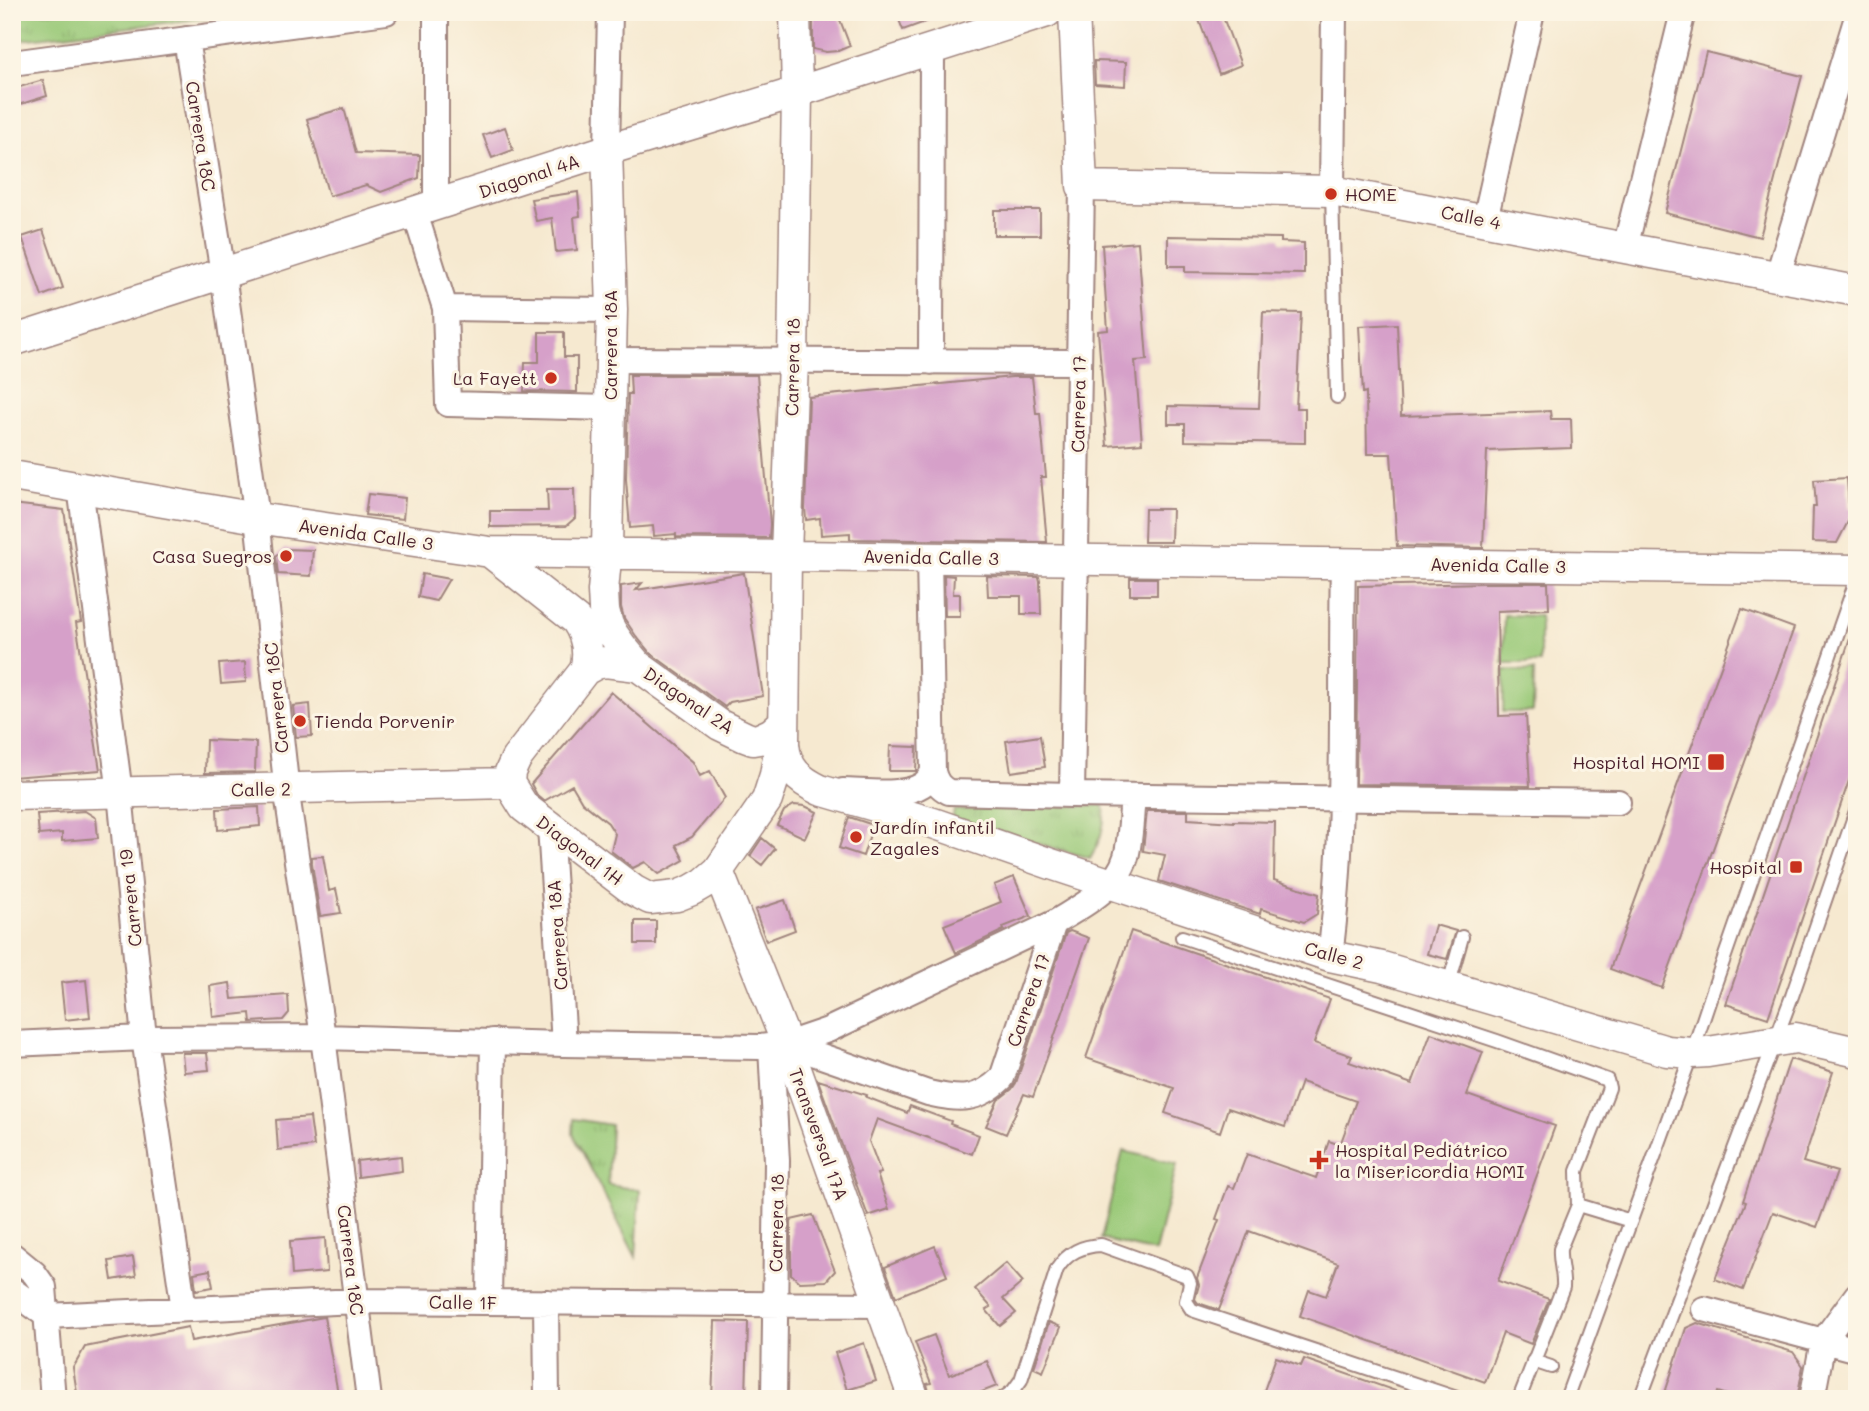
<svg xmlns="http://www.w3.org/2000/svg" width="1869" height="1411" viewBox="0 0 1869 1411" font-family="Mali,sans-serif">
  <defs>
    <pattern id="park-tufts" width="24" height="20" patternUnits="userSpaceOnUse" patternTransform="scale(1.75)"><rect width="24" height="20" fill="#9ac978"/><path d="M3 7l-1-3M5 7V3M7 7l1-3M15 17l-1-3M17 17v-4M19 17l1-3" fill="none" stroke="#86ac68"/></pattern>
  </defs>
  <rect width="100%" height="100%" fill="#fcf5e5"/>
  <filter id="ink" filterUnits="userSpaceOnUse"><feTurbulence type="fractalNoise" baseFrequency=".0143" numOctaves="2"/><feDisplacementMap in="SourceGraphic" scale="14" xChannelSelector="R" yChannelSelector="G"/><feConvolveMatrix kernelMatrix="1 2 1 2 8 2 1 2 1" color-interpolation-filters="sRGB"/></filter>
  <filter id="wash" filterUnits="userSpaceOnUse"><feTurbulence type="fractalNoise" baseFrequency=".00686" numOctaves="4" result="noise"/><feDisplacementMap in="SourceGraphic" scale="28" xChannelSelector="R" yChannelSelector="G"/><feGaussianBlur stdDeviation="1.57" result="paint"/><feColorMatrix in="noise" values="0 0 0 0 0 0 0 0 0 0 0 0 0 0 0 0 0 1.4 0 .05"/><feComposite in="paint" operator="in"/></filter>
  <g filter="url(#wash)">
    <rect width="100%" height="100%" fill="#f6e9d0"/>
    <path fill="#9ac978" stroke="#727452" stroke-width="2" d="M1504,615L1540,616V663H1503Z
      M1504,670L1534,671L1533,712H1503Z
      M1123,1151L1177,1164L1155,1252L1101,1239Z"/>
    <path fill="url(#park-tufts)" stroke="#727452" stroke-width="2" d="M12,12H260L12,41Z
      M1104,805C1106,825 1101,841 1090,858L952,820L954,810Z
      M574,1119L611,1125L608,1185L640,1190L636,1257L573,1134Z"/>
    <g id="blocks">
      <path fill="#d6a0c9" d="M813,12L838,15L850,46L838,51L826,52L813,49Z
        M896,12H947V14L903,30Z
        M1196,12H1221L1241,65L1219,74Z
        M1706,52L1802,76L1760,237L1665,213Z
        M1094,61L1126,62L1125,86L1095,84Z
        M43,80L47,96L18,105L13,89Z
        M344,108L356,153L420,155L419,178L381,192L366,185L329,196L307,119Z
        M505,127L513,150L492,158L483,135Z
        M578,192L580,216L574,217L577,250L556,252L552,218L536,221L531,199Z
        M994,210H1040V235H994Z
        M43,230L63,288L42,296L22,237Z
        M1168,236L1281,238V242L1304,243V274L1185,272V266H1168Z
        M1138,242L1147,360L1135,361L1142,443L1107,446L1098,331L1108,330L1102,245Z
        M1263,312L1301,313L1296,408H1305V443L1185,441V424H1168V406L1259,408Z
        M1397,324L1401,416L1550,411L1551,419H1571L1572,448L1487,451L1483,548L1397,546L1391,454H1367L1366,392L1363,393L1359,326Z
        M539,332H564V357H577V392L524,391L525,362H539Z
        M630,375H757L770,524L769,538L676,537V534L654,536L653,526L630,528L626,479L628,394H631Z
        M1012,377H1032L1036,413H1040L1046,477H1041L1047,542L850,539V533L821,535L820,518L806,520L805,508L809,397Z
        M1847,478L1849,508H1855L1837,543L1812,542L1813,507H1816L1814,480Z
        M547,489H574L575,518L566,526L490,527V511H548Z
        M368,494L405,498L403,519L365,515Z
        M12,504L64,510L81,622L76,623L100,770L12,777Z
        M1145,509H1172L1171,542H1144Z
        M285,549L313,550L311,576L278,574L276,556Z
        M744,573L763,696L730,702L725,707L650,653L636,636L624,618L621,607V586L642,583L636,590Z
        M422,574L449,579L436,601L418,597Z
        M944,575L954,576L953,594H960V616H945Z
        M987,576L1039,577L1040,581L1041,614H1021V596H988Z
        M1130,578H1157V595H1130Z
        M1485,583H1548L1549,609L1497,611L1499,716L1526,715L1530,786L1356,784L1358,586Z
        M1742,609L1794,628L1662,988L1610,969Z
        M1854,627L1857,628V757L1768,1018L1726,1004Z
        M245,662L246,682L221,684L219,664Z
        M611,692L693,762L700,776L710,771L725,798L692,837L676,845L684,860L659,874L645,862L633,868L611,851L615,834L608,823L582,802L572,785L544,801L537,795L531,784Z
        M310,704L312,736L296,737L293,706Z
        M1040,736L1045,767L1011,772L1006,741Z
        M206,740L256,742L255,772L205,773Z
        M890,746L917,747L916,771H889Z
        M794,805L805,806L817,812L805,838L777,825L784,811Z
        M259,807L260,826L218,830L217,809Z
        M85,811L96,818L98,838L62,841V833L39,835L37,814Z
        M1147,811H1188V819L1234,822V821L1275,822L1274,880L1319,894L1317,914L1304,922L1261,909L1260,914L1159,881L1165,855L1143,851Z
        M849,817L873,825L863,856L839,848Z
        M762,838L775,849L762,865L750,856Z
        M323,856L329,891L336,889L341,913L320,916L311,857Z
        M1014,877L1031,916L1003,927L1004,930L956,953L944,925L1001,902L994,885Z
        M785,900L795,930L766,941L755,910Z
        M635,921H656V944H635Z
        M1435,925L1456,931L1447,959L1427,954Z
        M1070,931L1089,938L1033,1097L1024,1094L1006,1134L986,1126L998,1100L1012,1089L1016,1083L1066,933Z
        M1131,931L1330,999L1314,1043L1352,1056L1349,1062L1412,1084L1431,1033L1483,1052L1467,1095L1555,1126L1498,1281L1549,1299L1531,1344L1503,1333L1485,1382L1300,1316L1309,1290L1326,1296L1338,1263L1249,1231L1219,1310L1198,1303L1195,1299L1199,1285L1197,1278L1219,1220L1216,1219L1228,1186L1234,1188L1247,1154L1316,1178L1329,1141L1340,1145L1356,1101L1301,1082L1285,1127L1228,1108L1220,1132L1165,1113L1174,1088L1086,1058Z
        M86,980L90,1017L65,1020L61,983Z
        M230,983L232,999L288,995L289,1013L283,1020L251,1022L250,1013L213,1017L210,986Z
        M182,1053H207L209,1070L184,1072Z
        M1790,1059L1833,1072L1803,1162L1837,1172L1817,1227L1773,1212L1743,1290L1715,1279L1746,1202L1743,1201Z
        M818,1080L867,1095L866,1097L907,1113L910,1106L951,1121L950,1124L979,1135L972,1154L877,1119L869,1141L881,1173L877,1174L889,1209L868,1216Z
        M310,1117L314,1146L278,1150L276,1120Z
        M401,1156L402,1171L358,1177L357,1161Z
        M813,1215L835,1271L826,1281L800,1282L791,1274V1220Z
        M325,1238L327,1272L292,1275L290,1241Z
        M935,1246L947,1276L896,1297L885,1267Z
        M133,1257L136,1276L112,1280L109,1261Z
        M1006,1263L1023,1282L1003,1299L1016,1313L1000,1326L986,1310L991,1307L975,1289Z
        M210,1270L213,1287L196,1290L194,1273Z
        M324,1317L339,1399H78L73,1368L85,1347L188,1327L191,1341Z
        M715,1321L748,1322L746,1399H712Z
        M1049,1322L1061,1327L1043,1372L1034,1368Z
        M1697,1323L1793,1352L1803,1366L1797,1399H1740L1718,1392L1716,1399H1663L1686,1328Z
        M934,1335L949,1375L987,1361L997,1386L964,1399H931L927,1384L931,1383L915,1342Z
        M864,1343L876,1381L847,1390L835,1353Z
        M1276,1357L1301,1366L1304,1359L1410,1396L1409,1399H1261Z"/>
    </g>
  </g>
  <g filter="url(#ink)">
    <use href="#blocks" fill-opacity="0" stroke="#a0847e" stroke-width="2"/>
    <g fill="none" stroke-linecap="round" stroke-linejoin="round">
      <defs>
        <path id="service" d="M1332,191L1337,397
          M1182,937L1497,1041L1607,1080L1609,1088L1577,1171L1578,1205L1560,1249C1559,1262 1564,1274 1563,1287L1519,1399
          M1448,987L1462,937
          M1578,1205L1631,1221
          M1533,1361L1551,1367
          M1002,1399L1013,1391L1021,1380L1057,1269C1068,1252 1082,1246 1101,1245L1187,1276L1190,1283L1186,1301L1192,1310L1460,1399
          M1566,1399L1692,1053L1712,993L1857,578
          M1640,1399L1792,996L1857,808"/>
        <path id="minor" d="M436,12V206
          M186,39L223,274L257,518L288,801L323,1037L369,1399
          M12,63L386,12
          M607,150L610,12
          M1332,191L1334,12
          M415,213L445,308L448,404L610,408
          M1485,220L1532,12
          M1625,248L1683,12
          M1778,275L1857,17
          M445,308L612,310
          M611,360L1079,362
          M931,362L932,49
          M80,487L120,793L144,1038L184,1309
          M929,557L933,772C936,782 939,787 949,792L1072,795L1618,802
          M843,791C864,791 904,797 922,785C927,782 930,777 933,772
          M1072,795L1082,186
          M550,827L564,1044
          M1330,956C1347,826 1340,693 1343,562
          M12,1044L144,1038L323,1037L564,1044L760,1047L787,1044L828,1030L1054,923C1081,906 1116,890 1126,857C1131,838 1131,816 1133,796
          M787,1044L928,1093C960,1100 977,1102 1002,1078L1054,923
          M771,1047L777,1161L774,1399
          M12,1255L34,1273L44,1287L53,1399
          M12,1290L47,1316
          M489,1302L493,1041
          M546,1302L547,1399
          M1704,1309L1857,1350
          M47,1316L356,1301L880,1305
          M1812,1399L1823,1341L1857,1295"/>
        <path id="tertiary" d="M795,12L797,92L793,361L786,555L784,744C786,769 799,780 820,790L933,823L1051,864L1330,956L1382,967L1667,1051L1692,1053L1708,1052L1796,1038L1857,1052
          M1074,12L1082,186L1332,191L1625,248L1857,291
          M607,150L612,310L607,548L603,591L604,610L608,625L613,634L622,647L638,666
          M12,341L607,150L797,92L1047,12
          M12,476L257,518L490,552L1857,570
          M490,552L576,620C587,636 590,652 585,670
          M605,662L638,666L720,725L745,737L753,740L759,739L772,733L784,722L775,775L767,800L718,871L704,883L692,890L677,896L650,899L633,890L524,807L509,783L510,772L516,759L585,670L596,664Z
          M12,795L509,783
          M718,871L787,1044L914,1399"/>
      </defs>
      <use href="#service" stroke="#a0847e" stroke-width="16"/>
      <use href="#minor" stroke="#a0847e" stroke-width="28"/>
      <use href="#tertiary" stroke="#a0847e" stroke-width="33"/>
      <use href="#service" stroke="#fff" stroke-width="12"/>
      <use href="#minor" stroke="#fff" stroke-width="24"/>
      <use href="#tertiary" stroke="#fff" stroke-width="30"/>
    </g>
  </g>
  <g fill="#c8321e" stroke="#fcf5e5" stroke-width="2.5">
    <circle cx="1331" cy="194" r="7"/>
    <circle cx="551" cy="378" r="7"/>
    <circle cx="286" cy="556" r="7"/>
    <circle cx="300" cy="721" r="7"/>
    <rect x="1707" y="753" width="18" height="18" rx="3.5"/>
    <circle cx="856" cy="837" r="7"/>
    <rect x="1789" y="860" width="14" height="14" rx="3.5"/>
    <path d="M1315.5 1149.5h7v7h7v7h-7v7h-7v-7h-7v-7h7z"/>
  </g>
  <g text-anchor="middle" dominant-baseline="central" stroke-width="6" stroke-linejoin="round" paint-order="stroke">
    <g font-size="18" fill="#4a1f2b" stroke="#fcf5e5">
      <text transform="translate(201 136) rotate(81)">Carrera 18C</text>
      <text transform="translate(529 176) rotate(-18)">Diagonal 4A</text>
      <text transform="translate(1471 217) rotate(11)">Calle 4</text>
      <text transform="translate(610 345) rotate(-90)">Carrera 18A</text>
      <text transform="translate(792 367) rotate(-89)">Carrera 18</text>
      <text transform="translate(1078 404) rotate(-89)">Carrera 17</text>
      <text transform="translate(366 534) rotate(8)">Avenida Calle 3</text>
      <text transform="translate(931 557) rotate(1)">Avenida Calle 3</text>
      <text transform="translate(1498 565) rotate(1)">Avenida Calle 3</text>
      <text transform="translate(276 698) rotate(-96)">Carrera 18C</text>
      <text transform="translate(689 700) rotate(34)">Diagonal 2A</text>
      <text transform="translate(261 789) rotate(-1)">Calle 2</text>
      <text transform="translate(580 850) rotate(37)">Diagonal 1H</text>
      <text transform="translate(130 898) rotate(-96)">Carrera 19</text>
      <text transform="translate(557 935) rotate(-94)">Carrera 18A</text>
      <text transform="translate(1334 955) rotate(15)">Calle 2</text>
      <text transform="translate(1028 1000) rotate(-71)">Carrera 17</text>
      <text transform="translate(819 1134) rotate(70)">Transversal 17A</text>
      <text transform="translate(776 1223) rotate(-89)">Carrera 18</text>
      <text transform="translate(351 1260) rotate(83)">Carrera 18C</text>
      <text transform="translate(463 1302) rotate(1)">Calle 1F</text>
    </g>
    <g font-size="18" fill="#4a1f2b" stroke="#fcf5e5" text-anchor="start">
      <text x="1345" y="194">HOME</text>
      <text x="537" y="378" text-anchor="end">La Fayett</text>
      <text x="272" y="556" text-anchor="end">Casa Suegros</text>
      <text x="314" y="721">Tienda Porvenir</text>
      <text x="1700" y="762" text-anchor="end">Hospital HOMI</text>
      <text x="870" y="827">Jardín infantil<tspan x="870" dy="21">Zagales</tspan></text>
      <text x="1782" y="867" text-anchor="end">Hospital</text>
      <text x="1335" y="1150">Hospital Pediátrico<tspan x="1335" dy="21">la Misericordia HOMI</tspan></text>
    </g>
  </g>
  <rect width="1869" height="1411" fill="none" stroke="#fcf5e5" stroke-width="42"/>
</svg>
